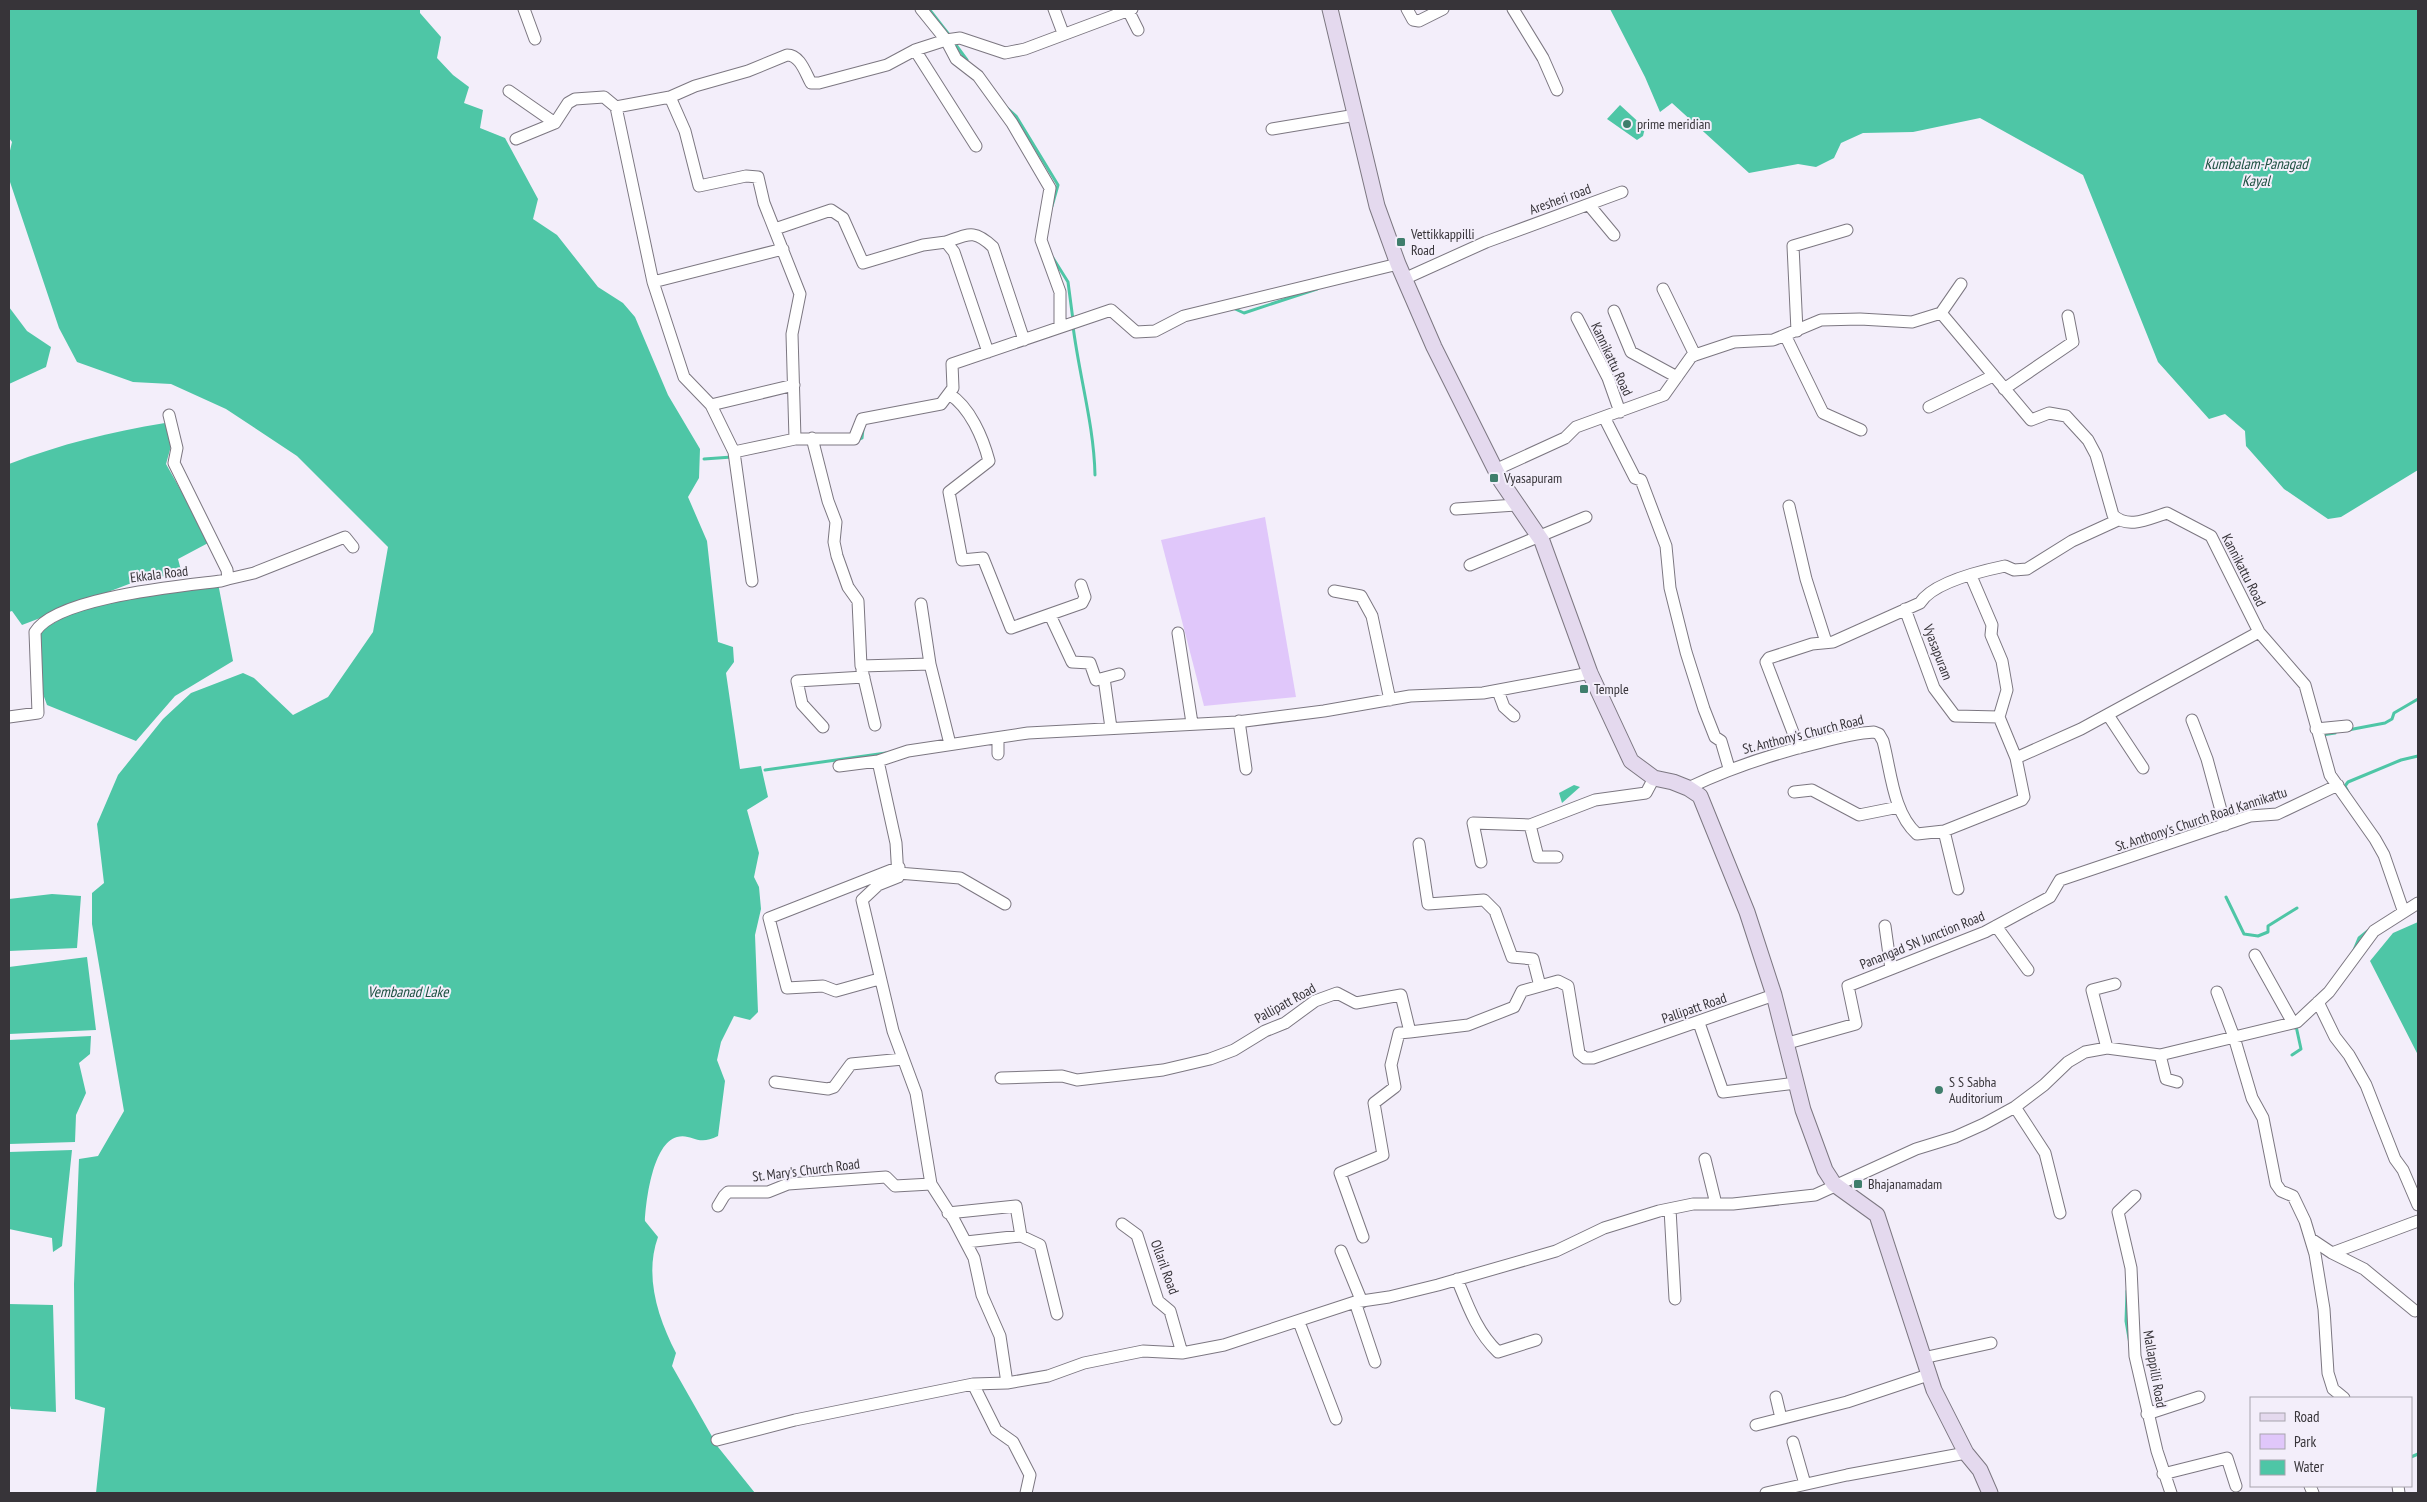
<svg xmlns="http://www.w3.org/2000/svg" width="2427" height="1502" viewBox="0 0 2427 1502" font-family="'PT Sans Narrow',sans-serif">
  <rect width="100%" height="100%" fill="#f3eefa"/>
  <path fill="#e0c7fa" d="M1265,517L1296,697L1204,706L1161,540Z"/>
  <path fill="#4ec6a6" d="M9,9H420V13L441,37L437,58L453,75L469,87L464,103L483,110L480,128L505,138L538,199L533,219L557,235L598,287L623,303L635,317L668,395L700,449L699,478L688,497L707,541L718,642L733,647L734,662L726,673L740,769L761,766L768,797L747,810L759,853L754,877L759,887L761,909L755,935L758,1012L750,1020L734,1016L721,1042L717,1060L725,1081L718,1136C697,1147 692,1133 677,1137C653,1143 646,1200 645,1221L658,1237C644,1276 658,1318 676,1353L672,1366L718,1447L755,1493H96L105,1408L75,1399L74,1284L79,1159L98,1156L124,1111L92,924V893L104,883L97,824L118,775L163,719L191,693L243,673L254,678L293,715L328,697L373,632L388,547L297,456L226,409L171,384L133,382L77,362L59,328L9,179V155L12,142L9,138Z
    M1610,9H2418V470L2341,517L2328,519L2284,489L2246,446L2245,431L2225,414L2209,419L2158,362L2083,175L1980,118L1913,132L1863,133L1841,143L1834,158L1816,167L1798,164L1749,173L1672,103L1660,112L1645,77Z
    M1620,105L1645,128L1643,136L1637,140L1607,119Z
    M9,307L27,331L51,347L46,367L9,384Z
    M165,423L171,446L166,464L210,542L178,559L182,574L142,579L22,625L12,611L9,612V464C62,444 109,432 165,423Z
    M218,583L233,661L175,696L136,741L47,705L43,694L37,633L71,613L117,597Z
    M1574,785L1580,787L1562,803L1559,793Z
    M52,894L81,896L77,948L9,951V899Z
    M2418,922V1055L2370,961L2393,933Z
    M87,957L96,1030L9,1034V967Z
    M91,1036L90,1054L79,1063L86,1093L76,1115L75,1142L9,1144V1040Z
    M72,1150L62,1246L53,1252L52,1238L9,1229V1152Z
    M9,1304L53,1305L56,1412L11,1409L9,1402Z"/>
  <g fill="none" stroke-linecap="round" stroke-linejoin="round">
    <path stroke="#4ec6a6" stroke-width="3" d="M929,9L950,36
      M953,41L967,60
      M1006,107L1016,116L1058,185L1052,206
      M1053,258L1068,282L1073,320
      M1233,308L1244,313L1317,289
      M1073,326C1079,375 1094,425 1095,475
      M856,441L862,438L863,429
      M704,459L732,457
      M2348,730L2385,723L2392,719L2394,713L2418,699
      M2322,735L2335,733
      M765,770L886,753
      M2348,792L2345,786L2348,782L2401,760L2418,756
      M2226,897L2244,934L2258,936L2268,932V926L2297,908
      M2354,950L2359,938L2369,930
      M2292,1055L2301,1049L2296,1026
      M2127,1291L2126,1321L2130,1344
      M2411,1457L2418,1454"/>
    <defs>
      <path id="street" d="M524,9L535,39
        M921,9L946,40L956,59L978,76L1012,123L1050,188L1041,240L1060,292V326
        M1054,9L1063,33
        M1407,9L1413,20L1419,21L1443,9
        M1513,9L1543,58L1557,90
        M1128,10L1138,30
        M915,50L976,146
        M509,91L555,123
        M616,107L653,282L684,377L711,405
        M1272,129L1356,115
        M516,139L555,123L568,103L575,99L604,97L616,107L670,97
        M1589,205L1614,235
        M775,229L831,210L843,218L863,263L923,245L946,242L954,252L988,352
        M946,242C969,234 974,229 993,247L1024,340
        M1404,279L1486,242L1622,192
        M653,282L783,249
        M1663,289L1695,355
        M1614,311L1631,352L1677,377
        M1941,313L2031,420L2049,413L2066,416L2088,440L2096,455L2113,515C2128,530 2150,518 2167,513L2211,536L2259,632L2305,685L2330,775L2375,839L2384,855L2403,910
        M1577,318L1608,378L1620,412
        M1797,331L1793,246L1847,230
        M1785,335L1823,413L1861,430
        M2004,389L2073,342L2068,316
        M949,394C970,407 983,438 989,461L949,492L962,560L983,558L1011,628L1082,603L1085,597L1081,585
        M1929,407L1993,376
        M1604,417L1635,478L1641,480L1666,546L1670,588L1686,652L1704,709L1715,737L1721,741L1729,768
        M812,438L828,501L836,522L834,542L837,556L848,587L858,601L861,666L930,664L950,744
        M795,439L792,334L800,294L764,203L758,177L746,176L699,186L685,131L670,97L695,86L748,71L787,55C800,55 805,72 811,83H819L887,65L915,50L946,40L960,38L1005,53L1025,49L1132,9
        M734,452L795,439H854L862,419L941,404L953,388L952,364L1111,310L1136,332L1155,331L1184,316L1398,264
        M1495,470L1565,438L1576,427L1664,395L1691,357L1695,355L1734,342L1773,340L1821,320L1860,319L1912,322L1941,313L1961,284
        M1789,506L1806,579L1826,642
        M1456,509L1516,505
        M1470,565L1586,517
        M1971,576L1992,625L1991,635L2002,661L2007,690L1999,717L2016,758
        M228,579L254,573L345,537L353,547
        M752,581L734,452L711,405L794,385
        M1334,591L1361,596L1372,616L1390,700
        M921,604L930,664
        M1905,609L1934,688L1955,716L1999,717
        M1050,615L1072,662L1090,663L1096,680L1104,678L1111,728
        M1178,633L1192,723
        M862,670L875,725
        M1104,678L1119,674
        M1498,691L1504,707L1514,716
        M2108,715L2143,768
        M9,717L38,713L35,632C56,597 182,586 221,581L228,579L227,570L174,463L177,448L169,415
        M2192,720L2207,759L2225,825
        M1239,721L1246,769
        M823,727L802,704L797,681L864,677
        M2316,729L2347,726
        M998,738V754
        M1799,748L1766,662L1769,658L1812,644L1833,642L1920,603C1933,582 1981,571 2005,566L2014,570L2027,569L2072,541L2118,520
        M839,766L878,761
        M1688,788C1730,768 1772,754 1818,743C1836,738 1855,733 1874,732L1879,734L1883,741C1891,771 1893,813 1917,834L1944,831L2022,800L2024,797L2016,758L2081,729L2259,632
        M1794,792L1812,790L1859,815L1899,807
        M1530,825L1595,800L1646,793L1654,778
        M1944,831L1958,889
        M1419,844L1428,904L1484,900L1495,911L1512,957L1533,959L1540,986
        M1481,862L1473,823L1530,825L1538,857H1557
        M898,873L960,878L1005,904
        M1885,926L1891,969
        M1996,926L2028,970
        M2255,955L2293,1023
        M879,979L836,991L823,986L787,988L769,918L899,867
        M2217,992L2234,1037L2252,1098L2263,1118L2276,1184L2281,1191L2293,1196L2305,1221L2315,1254L2324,1309L2328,1373L2333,1389L2344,1398
        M2318,1002L2335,1037L2349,1055L2366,1085L2395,1159L2403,1170L2418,1205
        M1699,1023L1723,1092L1796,1083
        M1788,1043L1856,1024L1848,986L1985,932L2050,897L2060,880L2250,816L2277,814L2338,785
        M2107,1048L2092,990L2115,984
        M2160,1055L2166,1079L2177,1082
        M1001,1078L1062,1076L1077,1080L1163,1070L1210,1059L1234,1050L1265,1031L1285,1023L1315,1001L1337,993L1356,1003L1401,995L1410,1032L1468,1025L1514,1007L1522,991L1558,981L1568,986L1579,1053L1585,1058H1593L1774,995
        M775,1082L828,1089L834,1087L851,1064L903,1059
        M2015,1107L2045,1153L2060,1213
        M1705,1159L1716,1204
        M2135,1196L2118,1212L2131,1268L2135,1356L2157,1451L2171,1493
        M718,1206L724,1196L728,1192H768L788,1184L886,1177L895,1186L931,1184
        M1670,1209L1675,1299
        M948,1213L1016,1206L1021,1236
        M1122,1224L1137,1235L1158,1301L1170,1311L1182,1353
        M1363,1237L1340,1173L1383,1155L1374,1103L1395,1087L1391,1065L1399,1033L1410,1032
        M2311,1239L2332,1253L2418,1221
        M966,1242L1021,1236L1040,1245L1057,1314
        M1341,1251L1362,1302
        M2332,1253L2364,1269L2415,1311
        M1457,1279C1468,1306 1477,1332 1498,1352L1536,1340
        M1355,1302L1375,1362
        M1299,1322L1336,1419
        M1923,1358L1991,1343
        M1007,1383L1000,1336L982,1295L974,1258L954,1220L931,1184L916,1093L893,1031L862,900L878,885L898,877L896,843L878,761L908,751L1028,733L1237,722L1324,711L1410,696L1483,693L1590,673
        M973,1384L996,1430L1013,1442L1030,1475L1026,1493
        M1776,1397L1781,1418
        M2147,1414L2199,1397
        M1756,1425L1847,1402L1928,1375
        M717,1440L795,1420L973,1384L1007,1383L1048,1376L1084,1363L1143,1351L1182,1353L1224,1345L1355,1302L1389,1297L1438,1285L1556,1251L1604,1228L1659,1211L1693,1204H1733L1815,1195L1916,1149L1955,1137L1984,1124L2015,1107L2044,1085L2068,1062L2085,1052L2107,1048L2160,1055L2297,1022L2329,992L2374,931L2418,903
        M1793,1442L1805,1484
        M2163,1474L2227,1458L2236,1486
        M2310,1486L2313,1493
        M2398,1486L2399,1493
        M1766,1493L1847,1475L1966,1453"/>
      <path id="secondary" d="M1330,9L1377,206L1398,264L1434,347L1501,481L1542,541L1590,673L1631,761L1654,778L1673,782L1688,788L1700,796L1747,912L1774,995L1803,1110L1825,1170L1834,1184L1877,1215L1934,1390L1966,1453L1980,1470L1990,1493"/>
    </defs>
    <use href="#street" stroke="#7c7781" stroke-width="13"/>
    <use href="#secondary" stroke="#7c7781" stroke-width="17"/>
    <use href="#street" stroke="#fff" stroke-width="11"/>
    <use href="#secondary" stroke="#e4d9ee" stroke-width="15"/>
  </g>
  <g fill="#3f7e6c" stroke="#f3eefa" stroke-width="2">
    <circle cx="1627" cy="124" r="5"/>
    <rect x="1396" y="237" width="10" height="10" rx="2.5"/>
    <rect x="1489" y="473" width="10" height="10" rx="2.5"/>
    <rect x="1579" y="684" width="10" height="10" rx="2.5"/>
    <circle cx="1939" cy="1090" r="5"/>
    <rect x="1853" y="1179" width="10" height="10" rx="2.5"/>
  </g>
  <g text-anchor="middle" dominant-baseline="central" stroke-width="4" stroke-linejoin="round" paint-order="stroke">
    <g font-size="14" fill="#373439" stroke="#f3eefa" text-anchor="start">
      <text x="1637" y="124">prime meridian</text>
      <text x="1411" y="234">Vettikkappilli<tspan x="1411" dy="16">Road</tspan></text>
      <text x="1504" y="478">Vyasapuram</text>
      <text x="1594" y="689">Temple</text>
      <text x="1949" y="1082">S S Sabha<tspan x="1949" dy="16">Auditorium</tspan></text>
      <text x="1868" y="1184">Bhajanamadam</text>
    </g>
    <g font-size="14" fill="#373439" stroke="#f3eefa">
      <text transform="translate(1560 199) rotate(-20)">Aresheri road</text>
      <text transform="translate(1612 359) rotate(65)">Kannikattu Road</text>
      <text transform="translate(2244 570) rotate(63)">Kannikattu Road</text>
      <text transform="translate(159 574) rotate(-7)">Ekkala Road</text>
      <text transform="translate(1938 652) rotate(69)">Vyasapuram</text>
      <text transform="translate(1803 734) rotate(-14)">St. Anthony's Church Road</text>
      <text transform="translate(2201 819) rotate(-18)">St. Anthony's Church Road Kannikattu</text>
      <text transform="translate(1922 940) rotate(-22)">Panangad SN Junction Road</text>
      <text transform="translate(1285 1003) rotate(-29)">Pallipatt Road</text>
      <text transform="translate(1694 1008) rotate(-19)">Pallipatt Road</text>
      <text transform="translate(806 1170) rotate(-7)">St. Mary's Church Road</text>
      <text transform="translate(1165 1267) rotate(70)">Ollaril Road</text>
      <text transform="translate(2155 1369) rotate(80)">Mallappilli Road</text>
    </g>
    <g font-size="15" font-style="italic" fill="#1d4f41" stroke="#f3eefa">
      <text x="2256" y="163">Kumbalam-Panagad<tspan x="2256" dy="17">Kayal</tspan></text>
      <text x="408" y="991">Vembanad Lake</text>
    </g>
  </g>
  <rect width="2427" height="1502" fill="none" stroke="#373439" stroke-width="20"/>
  <rect x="2250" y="1397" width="162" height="90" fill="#f3eefa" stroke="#a8a4ad"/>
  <rect x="2260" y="1413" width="25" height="8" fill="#e4d9ee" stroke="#a8a4ad"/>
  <text x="2294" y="1422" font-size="15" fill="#373439">Road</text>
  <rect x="2260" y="1434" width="25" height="15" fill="#e0c7fa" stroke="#a8a4ad"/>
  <text x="2294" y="1447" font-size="15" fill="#373439">Park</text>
  <rect x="2260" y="1460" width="25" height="15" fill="#4ec6a6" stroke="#a8a4ad"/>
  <text x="2294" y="1472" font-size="15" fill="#373439">Water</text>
</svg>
